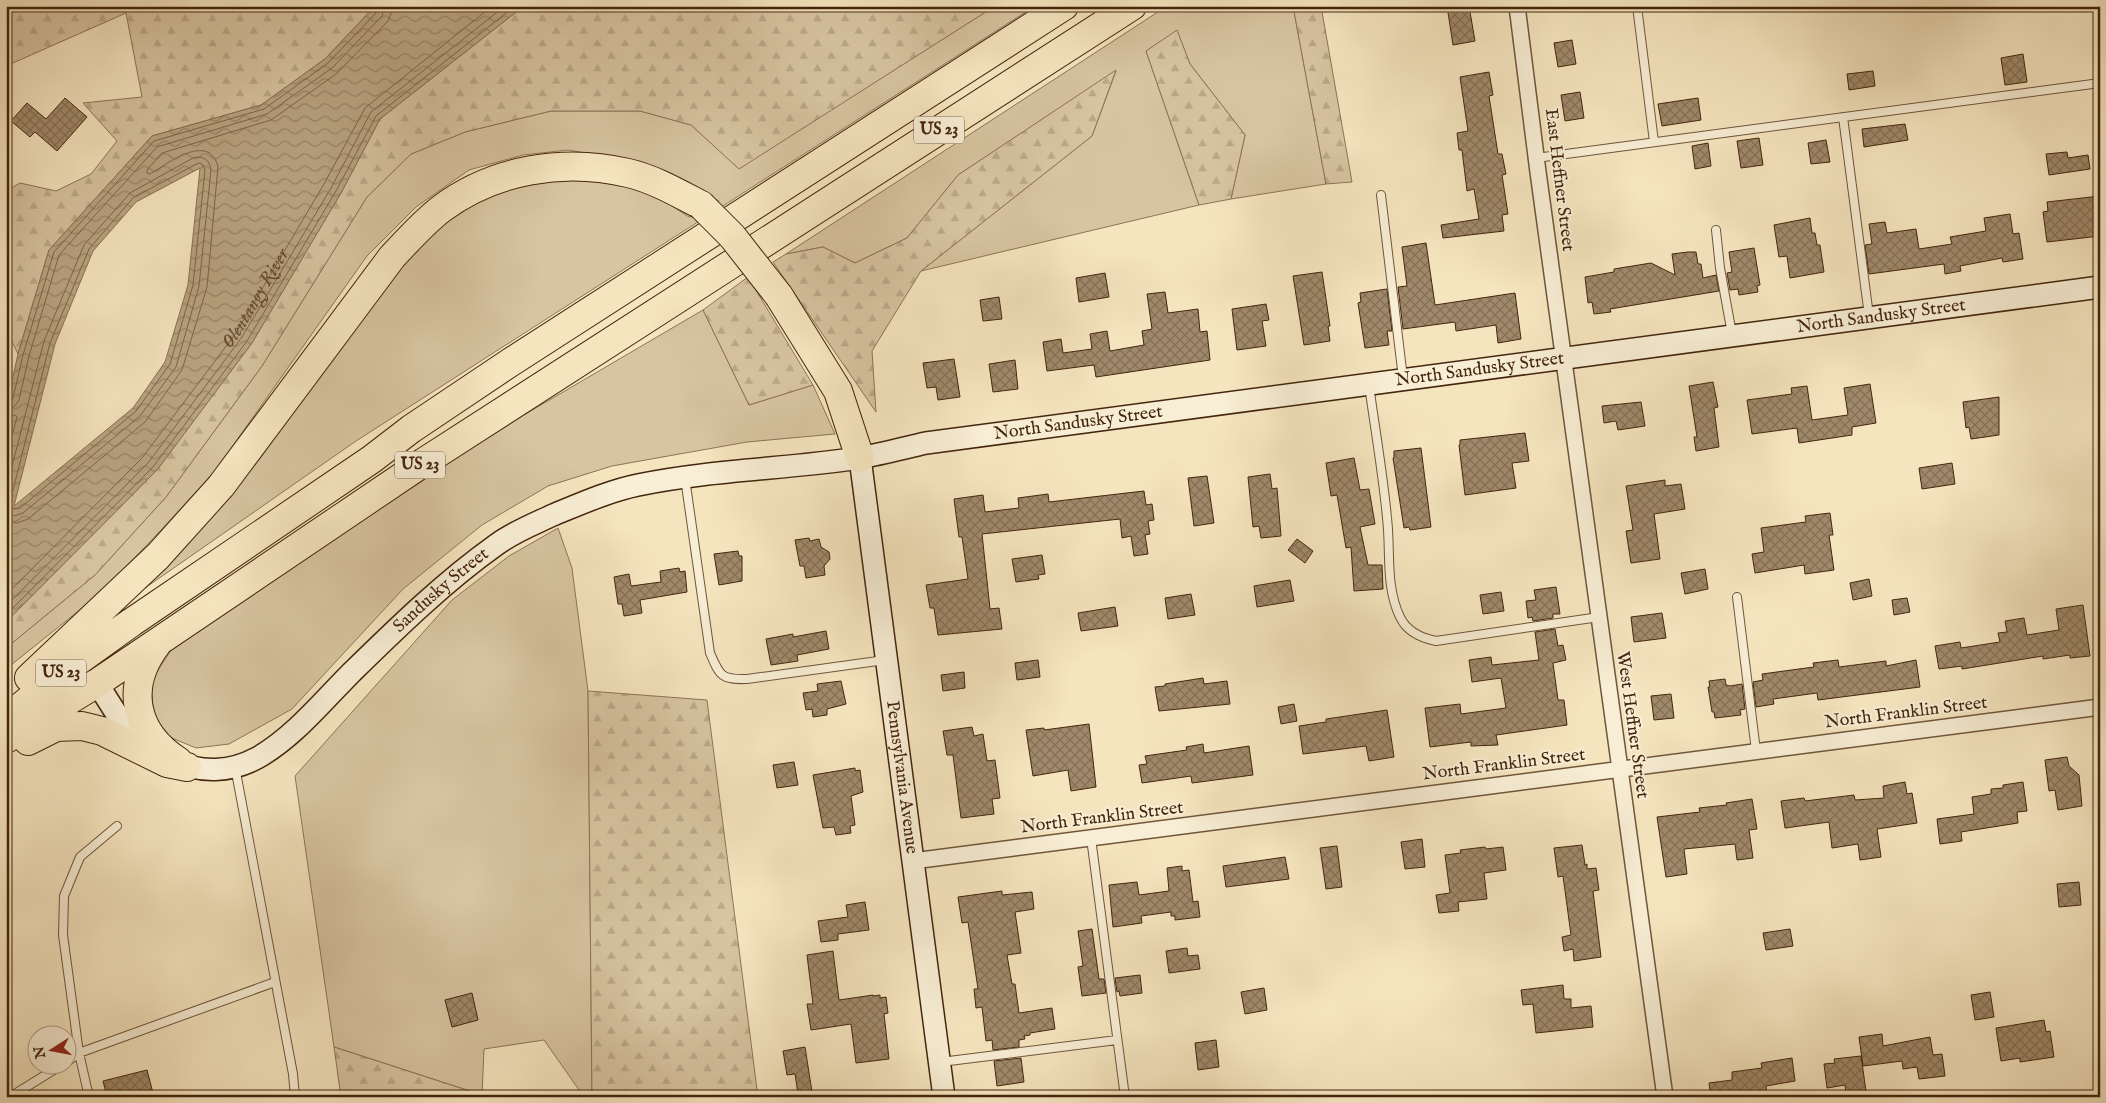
<svg xmlns="http://www.w3.org/2000/svg" width="2106" height="1103" viewBox="0 0 2106 1103" font-family="'IM FELL English',serif">
  <defs>
    <pattern id="forest-firs" width="22" height="20" patternUnits="userSpaceOnUse" patternTransform="scale(1.25)"><rect width="22" height="20" fill="#d7c4a1"/><path d="M5 1l3.5 6h-7zM16 11l3.5 6h-7z" fill="#baa889"/></pattern>
    <pattern id="water-waves" width="16" height="10" patternUnits="userSpaceOnUse" patternTransform="scale(1.25)"><rect width="16" height="10" fill="#b9a482"/><path d="M0 5q4-4 8 0t8 0" fill="none" stroke="#988569"/></pattern>
    <pattern id="building-cross-hatch" width="8" height="8" patternUnits="userSpaceOnUse" patternTransform="scale(1.25)"><rect width="8" height="8" fill="#a0896a"/><path d="M0 0l8 8M0 8l8-8" fill="none" stroke="#847056"/></pattern>
  </defs>
  <rect width="100%" height="100%" fill="#f5e5bf"/>
  <filter id="stains"><feTurbulence type="fractalNoise" baseFrequency=".004" numOctaves="4"/><feColorMatrix values="0 0 0 0 .2 0 0 0 0 .09 0 0 0 0 .02 0 0 0 .5 -.17"/></filter>
  <radialGradient id="worn" r=".72"><stop offset=".6" stop-color="#630" stop-opacity="0"/><stop offset="1" stop-color="#630" stop-opacity=".3"/></radialGradient>
  <path fill="#d7c4a1" stroke="#8e7457" d="M995,6H1035L356,441L145,588L196,533L261,457L398,263L431,232L480,197L536,181L584,177L652,193L689,217L719,201L690,185L643,163L568,150L523,155L469,170L416,207L367,256L215,471L162,529L101,593L6,669V648L95,575L166,497L262,366L367,197L411,154L465,132L551,111H640L691,125L739,168Z
    M1167,6H1293L1326,184L1231,199L1245,135L1190,64L1177,31L1146,51L1199,205L921,271L1092,136L1116,71L958,175L907,238L855,263L823,247L786,254Z
    M703,310L749,405L813,385L835,434L747,442L612,466L548,486L482,525L403,589L292,709L229,744L196,748L167,736L153,715L151,681L175,644L505,426Z
    M558,528L572,568L588,691L592,1097H584L544,1040L484,1049L482,1095L334,1047L295,776L452,600L509,556Z"/>
  <path fill="url(#forest-firs)" stroke="#8e7457" d="M6,6H375L325,59L261,105L152,136L49,250L18,354L6,329V191L20,183L56,191L91,174L117,141L83,103L142,97L126,13L6,66Z
    M526,6H995L739,169L691,125L640,111H551L465,132L411,154L367,197L262,366L166,497L95,575L6,648V622L157,470L252,343L341,193L380,119L520,9Z
    M1293,6H1321L1352,182L1326,184Z
    M1177,30L1190,64L1245,135L1231,199L1199,205L1146,51Z
    M1116,70L1092,136L921,271L872,351L876,412L773,262L786,254L823,247L855,263L907,238L958,175Z
    M748,277L813,385L749,405L703,310Z
    M588,691L707,700L758,1097H592Z
    M334,1047L482,1095L483,1097H341Z"/>
  <path fill="url(#water-waves)" stroke="#8a7153" fill-rule="evenodd" d="M375,6H526L520,9L380,119L341,193L252,343L157,470L6,622V408L18,354L49,250L152,136L261,105L325,59ZM200,168L188,285L165,362L133,408L14,506L55,344L93,251L136,202Z"/>
  <g fill="none" stroke-linecap="round" stroke-linejoin="round">
    <g stroke="#7e6448" stroke-width="1">
      <path d="M199,163L203,165L205,170L193,285L170,364L136,411L20,508L13,509L10,502L50,343L89,249L133,198Z"/>
      <path d="M6,402L11,401L13,398L23,355L54,252L154,141L264,109L328,63L377,12L379,6"/>
      <path d="M6,408L14,407L19,400L29,356L59,255L157,147L267,114L332,68L382,16L385,6"/>
      <path d="M6,416L15,415L17,417L6,459"/>
      <path d="M6,490L44,341L84,245L130,193L193,158C203,155 210,160 211,170L199,286L176,367L140,416L23,513L14,516L6,511"/>
      <path d="M6,521L17,523L28,519L145,422L182,370L207,287L218,167C209,131 167,164 150,174L147,173V170L162,153L271,120L336,74L388,21L391,14L392,6"/>
      <path id="s1" d="M6,595L142,458L236,333L324,184L365,108L492,6"/>
      <path d="M6,606L148,463L242,337L331,188L371,112L505,6"/>
      <path d="M6,615L153,467L247,341L336,191L376,116L515,6"/>
    </g>
  </g>
  <path fill="url(#building-cross-hatch)" stroke="#44250d" d="M1447,6H1469L1475,41L1453,45Z
    M1572,40L1576,64L1558,67L1554,43Z
    M2023,54L2027,82L2005,85L2001,58Z
    M1873,71L1875,86L1849,90L1847,74Z
    M1489,72L1493,95L1489,96L1498,154H1502L1506,174L1502,175L1508,214L1502,215L1504,231L1443,238L1441,225L1479,219L1474,189L1467,191L1462,150H1459L1457,133L1468,131L1460,77Z
    M1580,92L1584,118L1565,121L1561,95Z
    M65,98L87,117L57,151L35,132L30,137L11,121L27,103L46,119Z
    M1698,98L1701,120L1662,126L1658,104Z
    M1905,124L1908,140L1864,147L1862,129Z
    M1759,138L1763,165L1741,168L1737,141Z
    M1826,140L1830,162L1811,164L1808,143Z
    M1708,143L1711,166L1695,169L1692,146Z
    M2067,152L2068,158L2088,155L2090,169L2049,175L2046,154Z
    M2100,196V236L2047,242L2043,212L2048,211L2047,202Z
    M2010,214L2013,234L2019,233L2023,259L2003,262L2002,258L1960,266L1961,271L1945,274L1944,264L1869,274L1865,245L1872,244L1869,224L1885,222L1887,233L1916,229L1919,249L1952,244L1950,237L1986,231L1984,218Z
    M1810,218L1812,233H1815L1817,245H1820L1824,272L1790,278L1787,256L1779,257L1774,225Z
    M1426,243L1435,305L1515,293L1521,339L1498,343L1496,325L1456,331L1455,322L1403,329L1398,287L1407,286L1402,247Z
    M1754,248L1760,285L1757,286L1758,292L1739,295L1738,289L1730,290L1727,273L1732,272L1729,252Z
    M1688,252H1696L1698,264H1701L1703,278L1716,275L1719,291L1610,309L1611,312L1594,314L1592,302L1588,303L1585,277L1614,272V269L1651,263L1675,275L1672,254Z
    M1322,272L1330,326H1328L1330,341L1304,345L1293,276Z
    M1105,273L1109,297L1079,302L1076,278Z
    M1387,289L1392,331H1387L1389,345L1365,348L1358,303L1361,302L1360,293Z
    M1165,292L1168,313L1198,309L1200,332L1207,331L1210,360L1096,377L1094,365L1047,371L1043,342L1061,339L1063,353L1092,349L1090,334L1107,331L1110,351L1144,345L1142,331L1152,329L1147,294Z
    M999,297L1002,319L983,321L980,300Z
    M1266,304L1269,320L1262,321L1266,346L1237,350L1232,309Z
    M954,359L960,397L938,400L936,387L927,388L923,363Z
    M1015,360L1018,389L993,392L989,364Z
    M1713,382L1718,407L1714,408L1719,447L1696,451L1694,437H1697L1689,386Z
    M1870,384L1876,423L1852,427V435L1799,443L1797,428L1752,434L1747,400L1792,394L1791,388L1807,386L1812,420L1848,415L1844,388Z
    M1999,397V435L1971,439L1969,427L1966,428L1963,402Z
    M1641,402L1645,426L1618,430L1616,421L1604,423L1602,406Z
    M1525,433L1529,461L1512,463L1516,488L1465,495L1459,445H1460V440Z
    M1421,448L1431,527L1410,530L1409,527L1404,528L1393,458H1394V451Z
    M1354,458L1360,490L1369,489L1375,524L1360,527L1368,565H1382L1383,589L1354,591L1351,547L1346,548L1337,495L1331,496L1326,463Z
    M1952,463L1955,484L1922,489L1919,468Z
    M1270,474L1272,489L1277,488L1281,536L1261,538L1259,526L1253,527L1248,477Z
    M1207,476L1214,523L1194,526L1188,478Z
    M1665,480V486L1681,484L1685,509L1654,514L1660,559L1631,563L1626,531L1633,530L1626,486Z
    M1144,491L1146,505L1152,504L1154,520L1148,521L1150,534L1145,535L1148,554L1134,556L1131,536L1122,538L1120,519L982,534L990,609L999,608L1002,629L938,635L934,608H930L926,585L968,579L962,537H959L954,499L983,495L985,512L1019,508L1018,498L1048,494L1049,502Z
    M1830,513L1833,535H1829L1834,570L1805,574L1804,565L1755,573L1752,554L1764,552L1761,528L1806,522L1805,516Z
    M809,538L810,541L819,539L821,547L829,552L830,559L824,566L825,575L806,578L804,566H800L795,540Z
    M1297,539L1313,551L1305,563L1288,550Z
    M738,551L739,556H742V581L719,585L714,554Z
    M1042,555L1045,574L1038,575L1039,579L1016,582L1012,559Z
    M679,568L680,572L685,571L687,592L640,600L642,613L624,616L622,604H618L614,577L629,574L631,586L661,582L660,571Z
    M1705,569L1708,589L1685,594L1681,573Z
    M1869,579L1872,596L1853,600L1850,583Z
    M1290,580L1294,601L1257,607L1254,586Z
    M1556,587L1560,614H1553V618L1533,621L1532,617L1528,618L1526,601L1536,600L1534,590Z
    M1501,592L1504,611L1483,614L1480,595Z
    M1191,594L1195,615L1168,619L1165,598Z
    M1907,598L1910,612L1894,615L1892,600Z
    M2083,605L2090,656L2070,658V655L2043,659V656L1962,669V666L1939,669L1935,646L1960,642L1961,648L2000,642L1998,633L2007,632L2005,621L2024,618L2027,635L2059,630L2056,609Z
    M1115,607L1118,626L1081,631L1078,613Z
    M1662,613L1666,638L1634,642L1631,617Z
    M1555,629L1558,646L1563,645L1566,660L1553,663L1558,700H1564L1567,725L1496,735L1498,745L1471,746V742L1430,747L1425,708L1460,704L1461,714L1506,708L1501,678L1472,682L1469,660L1491,657L1492,665L1539,660L1535,632Z
    M826,631L829,649L797,655L798,661L771,665L766,639L793,634V637Z
    M1038,660L1040,677L1017,680L1015,663Z
    M1838,660L1839,667L1886,661V666L1916,660L1920,687L1818,700L1817,693L1773,699L1774,704L1756,707L1753,682L1763,680L1762,674L1814,667L1813,663Z
    M964,672L965,688L943,691L941,675Z
    M1203,678L1204,684L1227,681L1230,704L1159,711L1155,687L1165,686V684Z
    M1725,679L1726,685L1730,686L1742,684L1745,709L1740,710L1741,715L1715,718L1714,712H1712L1708,687H1710L1709,681Z
    M841,681L846,704L827,709V715L813,717L812,709L806,710L803,693L818,691L817,684Z
    M1671,694L1674,718L1654,720L1651,696Z
    M1294,704L1297,721L1281,724L1278,707Z
    M1387,710L1394,757L1369,761L1366,746L1303,754L1299,726L1326,722V719Z
    M1089,724L1096,787L1071,791L1068,770L1033,776L1026,730L1044,728V730Z
    M972,727L974,736L983,734L987,761L995,760L1000,798L992,799L994,814L961,818L953,755H947L943,731Z
    M1203,744L1204,753L1249,746L1253,775L1192,783L1191,776L1142,783L1139,765L1147,764L1145,756L1187,750L1186,747Z
    M2067,757L2069,766L2079,775L2082,806L2058,810L2055,790L2049,791L2045,760Z
    M794,762L798,785L777,788L773,765Z
    M855,768V771L860,770L863,792L851,796L855,825L850,826L851,833L836,835L834,827L823,828L813,775Z
    M1905,782L1907,794L1912,793L1917,823L1877,829L1881,857L1860,860L1858,844L1832,848L1829,822L1785,828L1781,801L1804,798L1805,801L1854,795L1855,800L1884,798L1883,786Z
    M2023,782L2027,811L2017,812L2018,823L1961,832L1962,841L1940,844L1937,819L1974,814L1972,797L1991,794V789L2003,788V785Z
    M1752,799L1757,829L1749,830L1753,858L1737,860L1735,844L1684,849L1687,874L1666,877L1657,817L1700,812L1699,808L1727,805L1726,803Z
    M1422,839L1425,867L1405,869L1401,842Z
    M1582,845L1585,865L1587,864V869L1596,868L1599,890L1593,891L1601,957L1574,961L1573,949L1564,951L1562,937L1571,935L1563,876L1558,877L1554,848Z
    M1337,846L1342,887L1326,889L1320,848Z
    M1485,847L1486,849L1503,847L1506,870L1484,873L1487,899L1458,902L1459,911L1439,913L1436,895L1450,893L1445,855L1461,853L1460,850Z
    M1285,857L1289,879L1226,887L1223,866Z
    M1182,866V871L1189,870L1193,902L1198,901L1200,917L1175,920V916H1171V912L1141,916L1142,923L1113,927L1109,885L1137,882L1139,895L1169,891L1167,868Z
    M2079,882L2081,905L2059,907L2057,884Z
    M1002,891V895L1032,892L1034,909L1015,912L1021,953L1007,955L1012,984H1015L1019,1013L1052,1008L1055,1029L1030,1033V1035L1024,1036L1025,1039L1019,1040V1047L993,1050L992,1040L986,1041L982,1007L976,1008L974,989H978L968,922L962,923L958,897Z
    M865,902L869,930L838,934V940L821,942L818,921L848,917L846,905Z
    M1092,929L1099,979H1104L1106,993L1082,996L1078,967L1083,966L1078,931Z
    M1790,929L1793,946L1766,950L1763,933Z
    M1187,948L1188,956L1198,955L1200,969L1169,973L1166,951Z
    M833,951L839,1000L873,995V996L880,995V998L886,997L888,1013L884,1014L889,1059L856,1063L851,1024L811,1030L807,1004H813L807,955Z
    M1140,975L1142,993L1120,996L1119,991L1117,992L1115,978Z
    M1563,985L1564,999H1571V1008L1591,1006L1593,1027L1536,1033L1533,1004L1523,1005L1521,990Z
    M1264,988L1267,1010L1245,1014L1241,992Z
    M1990,992L1994,1017L1975,1020L1971,995Z
    M472,993L478,1020L452,1027L445,1000Z
    M2044,1020L2046,1032L2050,1031L2054,1057L2020,1062V1058L2001,1061L1996,1028Z
    M1882,1034L1883,1046L1930,1037L1933,1055L1942,1054L1945,1076L1919,1079L1917,1067L1903,1069L1902,1061L1863,1066L1859,1037Z
    M1216,1040L1219,1067L1198,1070L1195,1043Z
    M805,1047L812,1092L798,1094L795,1074L787,1075L783,1051Z
    M1861,1056L1866,1091L1846,1093L1845,1085L1827,1088L1824,1064L1835,1063L1834,1059Z
    M1021,1058L1024,1082L997,1086L994,1061Z
    M1792,1058L1795,1081L1766,1086L1767,1097H1711L1709,1083L1732,1080V1072L1762,1068L1761,1063Z
    M147,1070L154,1097H107L103,1081Z"/>
  <g fill="none" stroke-linecap="round" stroke-linejoin="round">
    <defs>
      <path id="lane" d="M1637,6L1654,142
        M1843,117L1869,316
        M1536,158L2100,83
        M1381,195L1403,378
        M1716,230L1720,268L1732,334
        M1369,385C1375,429 1383,474 1387,518C1391,551 1385,586 1400,617C1407,632 1421,638 1436,641L1599,617
        M685,478L710,653C720,676 721,680 747,679L885,660
        M1737,597L1756,751
        M235,767L293,1074L295,1097
        M1091,838L1125,1097
        M68,1061L79,1053L275,982
        M941,1062L1117,1040
        M10,1097L60,1066
        M89,1097L79,1053L63,935L64,896L80,857L117,826"/>
      <path id="street" d="M1517,6L1538,172L1665,1097
        M913,861L2100,707"/>
      <g id="secondary">
        <path id="s2" d="M860,458L944,1097"/>
        <path d="M97,683L128,732L146,745"/>
        <path id="s3" d="M175,760C200,774 231,772 257,758C293,738 322,702 352,672C397,628 444,582 496,545C513,532 534,524 553,515C580,504 609,491 638,485C711,470 786,469 859,458C881,454 904,448 926,443L2100,287"/>
      </g>
      <path id="highway" d="M779,296L838,391L860,458
        M157,644C125,686 133,732 178,761
        M29,678L158,556L221,486L392,257C408,240 423,223 441,209C494,169 564,158 628,173C654,179 678,193 701,205
        M6,719L65,670L132,622L372,459L411,429L511,362L1064,6
        M6,739L97,683L424,462L1132,6
        M28,741L56,727L82,726L102,731L167,763L187,767"/>
    </defs>
    <use href="#lane" stroke="#70553a" stroke-width="10"/>
    <use href="#street" stroke="#70553a" stroke-width="18"/>
    <use href="#secondary" stroke="#44250d" stroke-width="24"/>
    <use href="#highway" stroke="#44250d" stroke-width="30"/>
    <use href="#lane" stroke="#f8eed5" stroke-width="8"/>
    <use href="#street" stroke="#f8eed5" stroke-width="15"/>
    <use href="#secondary" stroke="#f8eed5" stroke-width="21"/>
    <use href="#highway" stroke="#f5e5bf" stroke-width="28"/>
    <defs>
      <path id="highway-bridge" d="M701,205L732,236L779,296"/>
    </defs>
    <use href="#highway-bridge" stroke="#44250d" stroke-width="30" stroke-linecap="butt"/>
    <use href="#highway-bridge" stroke="#f5e5bf" stroke-width="28"/>
  </g>
  <g text-anchor="middle" dominant-baseline="central" stroke-width="4" stroke-linejoin="round" paint-order="stroke">
    <g fill="#f8eed5" stroke="#7a6149" stroke-width="1">
      <rect x="914" y="116.5" width="50" height="27" rx="4"/>
      <rect x="395" y="451.5" width="50" height="27" rx="4"/>
      <rect x="36" y="659.5" width="50" height="27" rx="4"/>
    </g>
    <g font-size="16" font-weight="bold" fill="#44250d">
      <text x="939" y="130">US 23</text>
      <text x="420" y="465">US 23</text>
      <text x="61" y="673">US 23</text>
    </g>
    <g font-size="18" fill="#44250d" stroke="#f8eed5">
      <text transform="translate(1559 180) rotate(83)">East Heffner Street</text>
      <text stroke="none"><textPath href="#s3" startOffset="1816">North Sandusky Street</textPath></text>
      <text stroke="none"><textPath href="#s3" startOffset="1411">North Sandusky Street</textPath></text>
      <text stroke="none"><textPath href="#s3" startOffset="1006">North Sandusky Street</textPath></text>
      <text stroke="none"><textPath href="#s3" startOffset="335">Sandusky Street</textPath></text>
      <text transform="translate(1906 713) rotate(-7)">North Franklin Street</text>
      <text transform="translate(1632 725) rotate(82)">West Heffner Street</text>
      <text transform="translate(1504 765) rotate(-7)">North Franklin Street</text>
      <text stroke="none"><textPath href="#s2" startOffset="322">Pennsylvania Avenue</textPath></text>
      <text transform="translate(1102 818) rotate(-7)">North Franklin Street</text>
    </g>
    <g font-size="19" font-style="italic" fill="#674b30" stroke="#f8eed5">
      <text stroke="none"><textPath href="#s1" startOffset="389">Olentangy River</textPath></text>
    </g>
  </g>
  <rect width="2106" height="1103" fill="none" stroke="#f5e5bf" stroke-width="25"/>
  <rect x="8" y="8" width="2091" height="1088" fill="none" stroke="#44250d" stroke-width="2.5"/>
  <rect x="12" y="12" width="2081" height="1078" fill="none" stroke="#44250d"/>
  <g transform="translate(52 1050) rotate(259)"><circle r="24" fill="#f8eed5" stroke="#b09e85"/>
  <path d="M0-4L9 19L0 12L-9 19Z" fill="#8f2418"/>
  <text y="-8" font-size="14" font-weight="bold" text-anchor="middle" fill="#44250d">N</text>
  </g>
  <rect width="100%" height="100%" filter="url(#stains)"/>
  <rect width="100%" height="100%" fill="url(#worn)"/>
</svg>
